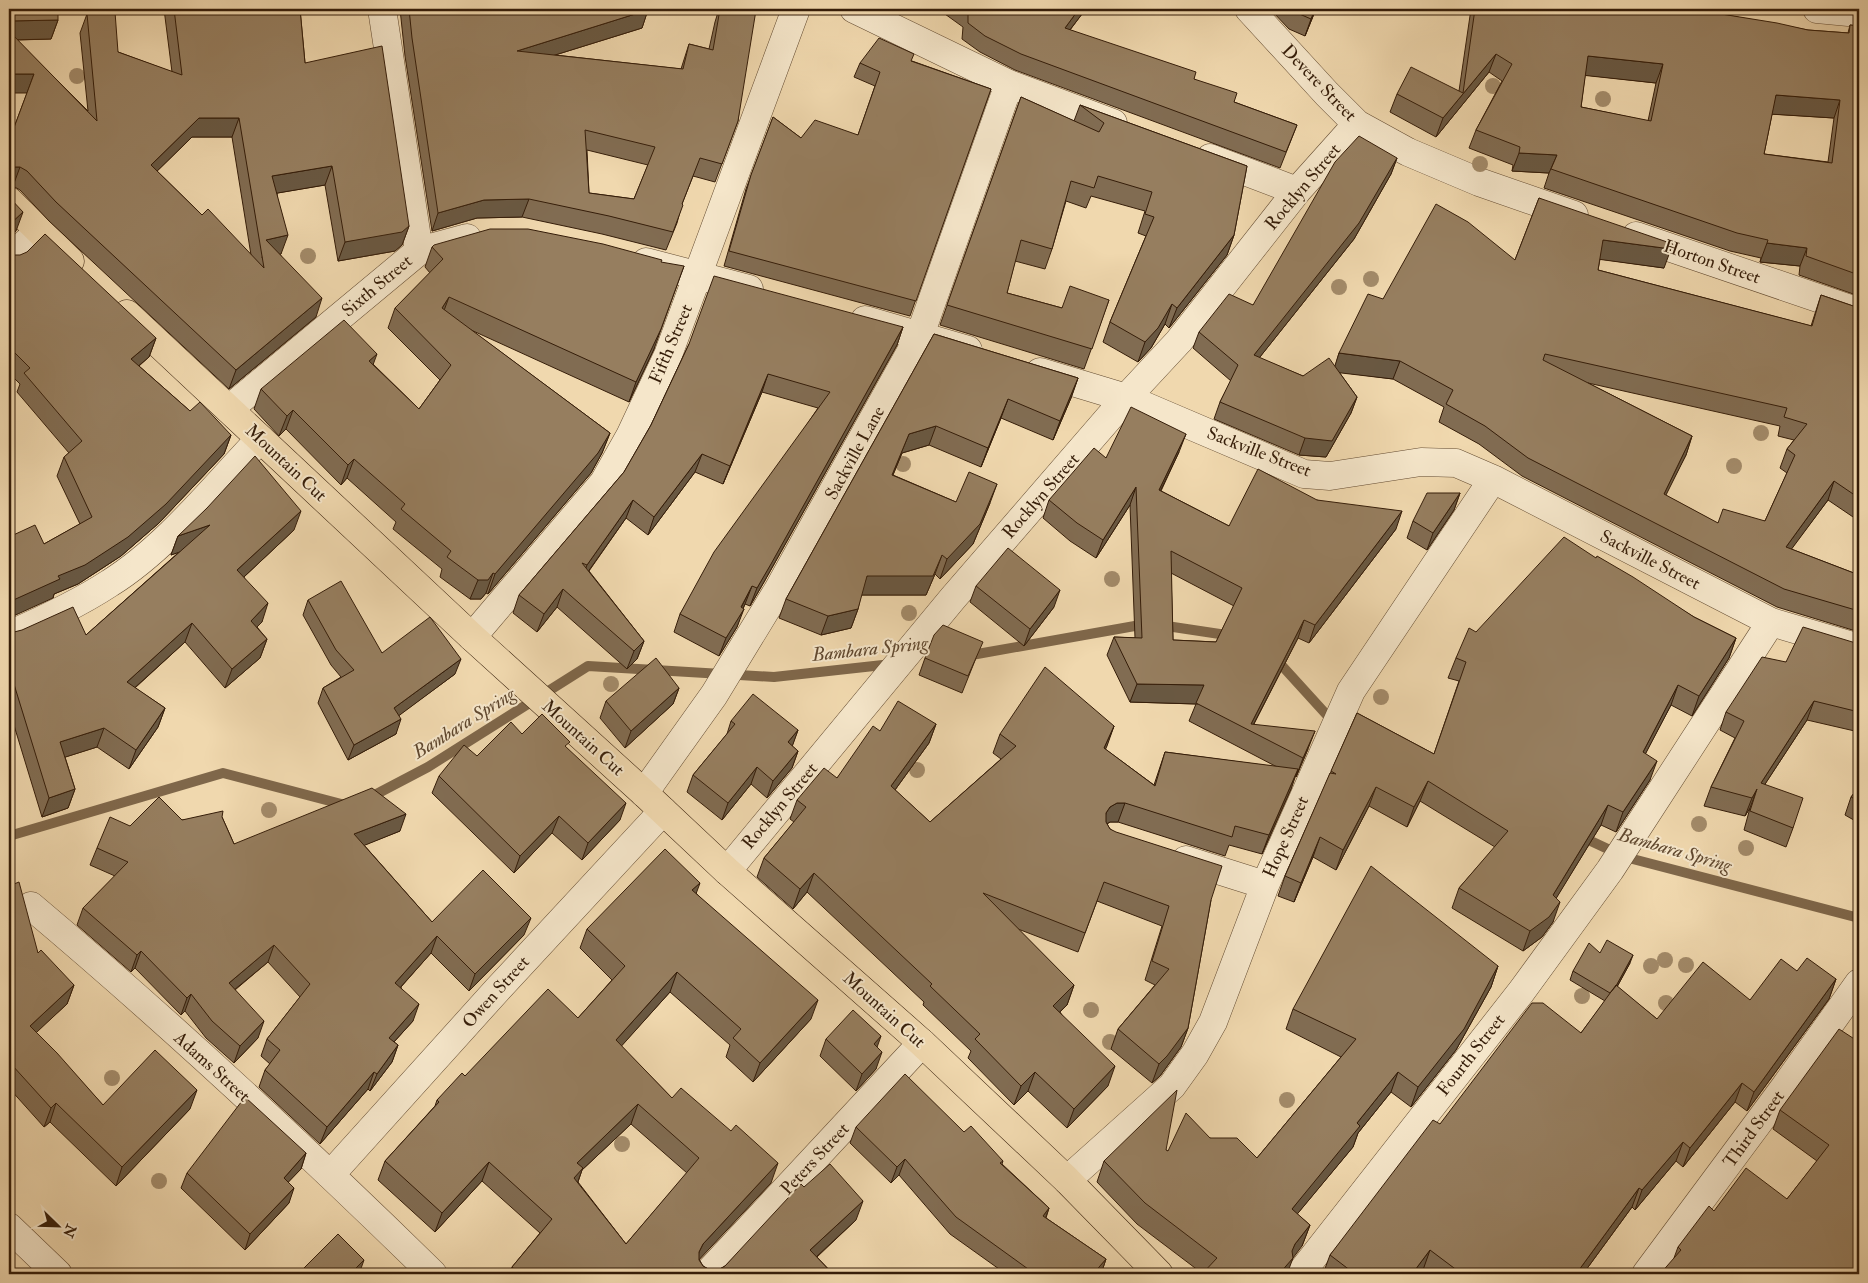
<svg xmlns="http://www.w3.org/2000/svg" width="1868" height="1283" viewBox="0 0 1868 1283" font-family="'IM FELL Double Pica',serif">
  <rect width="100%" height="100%" fill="#f0d8ae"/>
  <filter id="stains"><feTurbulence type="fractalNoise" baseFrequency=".004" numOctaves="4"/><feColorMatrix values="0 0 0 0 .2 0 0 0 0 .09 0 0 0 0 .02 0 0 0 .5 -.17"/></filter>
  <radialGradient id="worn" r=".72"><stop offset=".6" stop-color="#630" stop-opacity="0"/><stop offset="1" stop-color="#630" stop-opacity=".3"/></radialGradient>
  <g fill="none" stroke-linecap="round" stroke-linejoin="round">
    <path stroke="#7f674a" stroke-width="10" d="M1160,625L1233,636
      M966,656L1146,624
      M1274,657L1335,724
      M367,799L428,767L588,666L774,677L892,664
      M9,836L223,773L349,806
      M1580,836L1625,857L1859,918"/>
    <defs>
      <path id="minor" d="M382,9L419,251
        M854,9L1009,84L1113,123
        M1249,9L1327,94L1357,124L1408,152L1479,182L1574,215
        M1817,9L1859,13
        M1210,158L1297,191
        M1636,236L1859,312
        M9,259L38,232
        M646,262L749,289
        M865,320L968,350
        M1040,372L1126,398L1304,474L1330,476L1421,462L1456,463L1493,479L1771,622L1859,648
        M229,409L419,251L467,238
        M9,635C43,620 78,604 110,583C166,548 215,486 260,439
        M472,637L604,482L630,436L668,355L796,9
        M644,793L714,695L778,590L920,335L1009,84
        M1186,860L1265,885
        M727,871L953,598L1126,398L1179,341L1297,191L1357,124
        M31,906C170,1023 303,1147 433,1274
        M331,1174L497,990L663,811
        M1067,1180L1172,1086L1195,1054L1213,1022L1265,885L1351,691L1493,479
        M9,1227L58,1274
        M707,1274L922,1043
        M1300,1274L1521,992L1610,870L1771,622
        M1646,1274L1784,1088L1859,983"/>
      <path id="major" d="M9,201L70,261
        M127,314L472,637L644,793L727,871L922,1043L1067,1180L1159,1274"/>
    </defs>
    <use href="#minor" stroke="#644c32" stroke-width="29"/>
    <use href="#major" stroke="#351d09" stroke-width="29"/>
    <use href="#minor" stroke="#f5e6ca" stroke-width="28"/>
    <use href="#major" stroke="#f0d8ae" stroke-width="28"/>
  </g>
  <g fill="#a38b6a">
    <circle cx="77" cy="76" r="8"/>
    <circle cx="1493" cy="86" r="8"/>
    <circle cx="1603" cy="99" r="8"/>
    <circle cx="1480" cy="164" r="8"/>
    <circle cx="308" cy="256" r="8"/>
    <circle cx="1371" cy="279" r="8"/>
    <circle cx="1339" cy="287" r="8"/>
    <circle cx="1761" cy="433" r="8"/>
    <circle cx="903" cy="464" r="8"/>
    <circle cx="1734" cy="466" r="8"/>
    <circle cx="1112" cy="579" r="8"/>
    <circle cx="909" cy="613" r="8"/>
    <circle cx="611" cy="684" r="8"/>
    <circle cx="1381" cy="697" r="8"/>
    <circle cx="917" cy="770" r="8"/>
    <circle cx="269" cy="810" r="8"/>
    <circle cx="1699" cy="824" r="8"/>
    <circle cx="1746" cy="848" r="8"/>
    <circle cx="1665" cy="960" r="8"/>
    <circle cx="1686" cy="965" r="8"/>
    <circle cx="1651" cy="966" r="8"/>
    <circle cx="1582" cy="996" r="8"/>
    <circle cx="1666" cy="1003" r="8"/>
    <circle cx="1091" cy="1010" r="8"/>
    <circle cx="1110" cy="1042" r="8"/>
    <circle cx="112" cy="1078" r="8"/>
    <circle cx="1287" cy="1100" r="8"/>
    <circle cx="622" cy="1144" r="8"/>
    <circle cx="159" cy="1181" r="8"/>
  </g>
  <path fill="#816c52" stroke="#351d09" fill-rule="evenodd" d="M9,9L58,20L51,39L17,40L88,111L80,33L87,14L118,52L172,72L164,9H300L305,63L409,226L402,245L395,251L338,261L325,185L277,193L281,254H280L316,317L229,389L49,221L20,190L13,186H9V141L27,93ZM192,137H232L251,255L202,215L157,171Z
    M400,9H648L642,28L555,55L681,69L689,44L709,49L715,22L719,9H751L738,121L715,182L693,176L682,204L677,223L666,250L602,234L522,217L477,218L432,231L405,56ZM587,150L648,165L634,199L589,193Z
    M938,9H1084L1082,14L1070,30L1194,79L1234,102L1297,125L1280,168L1015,70L980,52L962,39L963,27Z
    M1270,9H1316L1305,36L1289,29Z
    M1471,9H1716L1715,13L1808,30L1848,33L1850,25L1859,26V296L1799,275L1800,266L1760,262L1761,258L1730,251L1544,188L1549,173L1512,171L1513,165L1469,148L1476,130L1502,81L1489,72L1436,137L1390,112L1397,94L1459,91ZM1585,75L1656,83L1648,121L1581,107ZM1772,114L1834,118L1828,162L1764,154Z
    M912,61L991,89L910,316L724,266L746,189L773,117L801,138L858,135L875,86L854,77L860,63Z
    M1021,97L1074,121L1080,105L1247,166L1234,235L1227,255L1169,328L1165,324L1151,348L1138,362L1103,342L1110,322L1146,236L1138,233L1145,211L1091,196L1086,208L1066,201L1052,249L1045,269L1015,261L1007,293L1062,308L1109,300L1084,369L940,325Z
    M1397,158L1391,174L1354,239L1259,358L1303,376L1335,367L1339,353L1383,299L1515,260L1539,198L1664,268L1600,259L1598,270L1811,326L1821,295L1859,308V521L1828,500L1791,549L1859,575V632L1777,607L1522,476L1479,444L1439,422L1444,407L1393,379L1339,372L1357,397L1351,413L1326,457L1299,455L1214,419L1220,402L1231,381L1193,348L1199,332L1253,305ZM1588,383L1780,426L1778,436L1794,440L1787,449L1780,468L1787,473L1765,521L1717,523L1665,495L1686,455L1692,436Z
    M432,247L661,262L654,349L629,402L471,330L610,433L602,453L591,473L488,594L486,593L481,599H470L440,577L442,569L393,529L396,522L347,478L341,485L286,429L279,436L254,409L261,389L373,364L419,409L440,380L388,328L395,308L430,273L425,267Z
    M9,253L156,338L149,357L139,366L190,411L231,435L224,454L159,523L121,556L78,584L54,594L53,598L44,544L80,524L57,476L64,457L69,453L17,392L20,384L9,373Z
    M903,327L897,345L764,582L750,606L745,604L743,609L737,627L719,656L674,632L680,614L818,408L762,392L723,484L695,472L648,535L626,518L589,571L644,641L637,659L627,669L557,607L537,632L513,613L519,595L624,472L651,425L689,344Z
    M934,334L1078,378L1071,398L1053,440L1001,418L981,467L929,445L902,453L893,475L956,502L990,503L973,544L940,579L935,574L926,595H861L858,609L851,628L821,635L779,618L786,599Z
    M1179,452L1161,491L1229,526L1317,500L1396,529L1309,643L1298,638L1254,724L1308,749L1296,777L1295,776L1291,789L1262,854L1229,845L1225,856L1118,822H1110L1107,824L1110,829L1211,900L1188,1028L1181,1047L1160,1076L1152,1083L1111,1049L1118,1029L1155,985L1145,980L1162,926L1097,901L1078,952L1018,929L1074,985L1067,1005L1060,1012L1108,1086L1067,1128L1028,1091L1014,1105L968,1058L971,1051L923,1005L924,1002L807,892L793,909L757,877L764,858L794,822L790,819L797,800L837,778L880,731L936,724L929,743L895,790L930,822L1001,759L993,753L1000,734L1114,726L1105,749L1154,785L1165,752L1277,767L1189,721L1196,704L1130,702L1107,655L1114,637L1135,638L1130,505L1096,558L1070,541L1043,518L1049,500L1106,458ZM1171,573L1234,606L1216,642L1173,640Z
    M1460,493L1454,510L1427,550L1407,538L1413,521Z
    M294,530L244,577L262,622L257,627L267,639L260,658L225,688L185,642L135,688L165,708L158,727L129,769L97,747L65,757L75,789L68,808L42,817L9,709V629L14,632L86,635L179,552L171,555L178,536Z
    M1596,558L1694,617L1736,638L1729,658L1692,716L1671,705L1645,754L1650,780L1616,832L1601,825L1556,898L1553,922L1542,937L1523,951L1452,908L1459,888L1495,847L1420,801L1407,827L1369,806L1336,870L1313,857L1294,902L1278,896L1285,876L1357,713L1434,754L1459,681L1448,678L1456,658L1476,632Z
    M976,586L1054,607L1024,646L970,602Z
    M308,600L382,653L455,674L399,715L396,734L348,760L318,703L323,688L341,677L331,665L303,615Z
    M1859,644V732L1807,720L1765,784L1793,828L1786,847L1744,830L1750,808L1745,816L1704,806L1711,787L1735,738L1720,730L1726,712L1786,662Z
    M925,658H976L962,693L919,675Z
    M679,688L673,704L625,748L600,718L606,701Z
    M731,721L798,730L792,746L798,751L792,768L767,798L751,784L722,820L687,792L693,775L727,734Z
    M522,734L567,748L620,820L582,860L552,833L514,873L432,793L439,776L477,756Z
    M1859,787V823L1845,815L1851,797Z
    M222,817L234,844L400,831L364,845L432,922L524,935L469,991L431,953L401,987L413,1021L394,1042L398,1045L392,1062L370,1091L368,1089L320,1144L259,1087L265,1070L270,1064L261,1056L267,1039L300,997L268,962L235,990L258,1038L234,1063L206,1038L185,1011L181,1015L135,968L131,972L77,925L83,908L115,876L90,865L97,848L130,826L182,820Z
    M9,886L38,953L74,985L67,1004L36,1032L103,1105L190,1109L116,1186L50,1122L44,1127L9,1088Z
    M696,893L811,1019L753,1082L726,1057L730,1045L670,992L621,1046L672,1098L771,1183L699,1259L703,1266L710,1270H718L725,1266L804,1187L856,1220L817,1257L833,1274H509L512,1267L540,1233L482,1181L435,1232L378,1180L385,1161L435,1106L437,1100L465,1076L578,1018L612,980L580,948L587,929ZM631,1124L687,1173L626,1244L578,1182L582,1170Z
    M1600,953L1630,963L1617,987L1657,1019L1750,1000L1797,971L1836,979L1829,999L1747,1111L1735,1102L1683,1167L1676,1161L1635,1210L1632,1207L1583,1274H1429L1423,1270L1420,1274H1323L1330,1255L1440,1124L1581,1033L1605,1001L1570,980L1573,971Z
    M1498,966L1491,987L1456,1050L1411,1107L1391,1092L1358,1133L1353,1147L1297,1214L1310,1225L1302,1246L1203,1274L1137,1224L1097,1182L1104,1161L1166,1150L1168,1151L1210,1138L1257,1158L1341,1057L1286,1029L1293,1009Z
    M826,1039L877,1047L876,1069L856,1091L820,1056Z
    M1859,1042V1274L1674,1258L1678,1247L1714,1211L1787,1199L1817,1161L1773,1129L1780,1110Z
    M856,1127L964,1132L1003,1161L1002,1164L1049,1208L1046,1218L1106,1259L1101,1274H1006L950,1234L899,1175L891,1183L850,1143Z
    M306,1153L301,1169L288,1182L289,1203L245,1250L181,1188L187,1173Z
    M304,1268L359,1274H302Z"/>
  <path fill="#695842" stroke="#351d09" d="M1079,9H1084L1082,14L1059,44L1065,28Z
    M1315,9H1316L1305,36L1311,19Z
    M648,10L642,28L510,69L517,51Z
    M58,20L51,39L9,40V21Z
    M1496,54L1489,72L1436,137L1443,118Z
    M1588,56L1663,64L1656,83L1581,75Z
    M9,74H34L27,93H9Z
    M1776,95L1840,100L1834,118L1769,114Z
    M199,118H239L232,137H192L144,184L151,165Z
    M1519,153L1557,155L1549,173L1512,171Z
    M1397,158L1391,174L1354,239L1248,372L1254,355Z
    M332,166L325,185L266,195L272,176Z
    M12,167H20L13,186H9V169Z
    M529,199L522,217L477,218L432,231L438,213L484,200Z
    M23,212L16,231L9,238V225Z
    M409,226L402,245L395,251L338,261L345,242Z
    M288,235L281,254L262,258L266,240Z
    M1234,235L1227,255L1169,328L1177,308Z
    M1603,240L1671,249L1664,268L1597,259Z
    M1767,243L1807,248L1800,266L1760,262Z
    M684,266L654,349L629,402L636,382Z
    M449,297L442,316V308Z
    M322,298L316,317L229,389L236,370Z
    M1172,304L1165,324L1151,348L1138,362L1145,342Z
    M903,327L897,345L764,582L750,606L757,588Z
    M156,338L149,357L124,378L131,359Z
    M1339,353L1400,361L1393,379L1333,372Z
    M377,354L370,373L369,361Z
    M768,374L762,392L723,484L730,466Z
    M1078,378L1071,398L1053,440L1060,421Z
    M1357,397L1351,413L1326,457L1299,455L1305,438Z
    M1008,399L1001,418L981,467L988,448Z
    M293,410L286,429L279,436L287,416Z
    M936,426L929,445L902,453L885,494L892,475L909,434Z
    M610,433L602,453L591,473L488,594L495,574Z
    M1186,434L1179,452L1152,508L1159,490Z
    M231,435L224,454L159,523L121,556L78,584L54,594L53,598L9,618V602Z
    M1692,436L1686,455L1657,513L1664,494Z
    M702,454L695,472L648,535L654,517Z
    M354,459L347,478L341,485L348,465Z
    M1834,481L1828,500L1779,566L1786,547Z
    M997,484L990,503L973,544L940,579L947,559Z
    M1136,487L1130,505L1096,558L1103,540Z
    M1460,493L1454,510L1427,550L1433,533Z
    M633,500L626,518L580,583L587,565Z
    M301,511L294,530L231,589L237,570Z
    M1402,511L1396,529L1309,643L1315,625Z
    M210,525L203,544L171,555L178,536Z
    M942,555L935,574L926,595H860L867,576Z
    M493,573L486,593L481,599H470L478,580Z
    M752,586L745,604L739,617L744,609L737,627L719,656L726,638Z
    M563,589L557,607L537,632L544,614Z
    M1060,590L1054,607L1024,646L1030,629Z
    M268,603L262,622L244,640L251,621Z
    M858,609L851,628L821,635L828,616Z
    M1304,620L1298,638L1250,731L1251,724Z
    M192,623L185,642L120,701L127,682Z
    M1736,638L1729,658L1692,716L1699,696Z
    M267,639L260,658L225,688L232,669Z
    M644,641L637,659L627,669L634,651Z
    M461,659L455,674L389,723L394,708Z
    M1137,684L1204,685L1198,704L1130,702Z
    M1678,685L1671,705L1636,772L1643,752Z
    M679,688L673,704L625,748L631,731Z
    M1814,701L1807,720L1754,801L1761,783Z
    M165,708L158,727L129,769L136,750Z
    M401,719L396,734L348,760L354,745Z
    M936,724L929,743L884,805L891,786Z
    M1114,726L1107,746L1097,767L1104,748Z
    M104,728L97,747L53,761L60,742Z
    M798,730L792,747L788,742Z
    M1315,731L1308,749L1296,777L1303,758Z
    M798,751L792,768L767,798L773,781Z
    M1657,761L1650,780L1616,832L1623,812Z
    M757,767L751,784L722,820L728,803Z
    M1298,769L1291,789L1262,854L1269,835Z
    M1428,781L1420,801L1407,827L1414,807Z
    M1376,787L1369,806L1336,870L1343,850Z
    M75,789L68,808L42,817L49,798Z
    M1757,789L1750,808L1745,816L1752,798Z
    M626,803L620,820L582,860L588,843Z
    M1117,803H1125L1118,822H1110L1103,826L1106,813L1110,807Z
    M1608,805L1601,825L1546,915L1553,895Z
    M406,814L400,831L348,852L354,834Z
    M559,816L552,833L514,873L520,856Z
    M1320,837L1313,857L1294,902L1301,883Z
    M814,873L807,892L793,909L800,889Z
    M700,883L693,902L692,890Z
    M1560,902L1553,922L1542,937L1523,951L1530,931Z
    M531,918L524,935L469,991L475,974Z
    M437,936L431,953L389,1000L395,983Z
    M274,945L268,962L222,1000L229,983Z
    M141,951L135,968L131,972L137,955Z
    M1633,955L1630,963L1608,1003L1611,994Z
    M1498,966L1491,987L1456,1050L1411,1107L1418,1087Z
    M677,972L670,992L609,1060L616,1040Z
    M1836,979L1829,999L1747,1111L1754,1092Z
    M74,985L67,1004L23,1045L30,1026Z
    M1074,985L1067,1005L1046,1025L1053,1006Z
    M191,994L185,1011L181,1015L187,998Z
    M818,1000L811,1019L753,1082L760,1063Z
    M419,1004L413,1021L382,1055L389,1038Z
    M264,1021L258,1038L234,1063L240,1046Z
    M1188,1028L1181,1047L1160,1076L1152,1083L1159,1064Z
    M881,1036L875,1053L874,1044Z
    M398,1045L392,1062L370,1091L377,1074Z
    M882,1052L876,1069L856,1091L862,1074Z
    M1115,1066L1108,1086L1067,1128L1074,1109Z
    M374,1072L368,1089L320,1144L327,1127Z
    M1035,1072L1028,1091L1014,1105L1021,1086Z
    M1398,1072L1391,1092L1358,1133L1353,1147L1284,1230L1292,1209L1357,1123Z
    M1742,1083L1735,1102L1683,1167L1690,1148Z
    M197,1090L190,1109L116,1186L122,1167Z
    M56,1103L50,1122L44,1127L51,1108Z
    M638,1104L631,1124L582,1170L576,1187L567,1197L577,1163Z
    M1683,1142L1676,1161L1635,1210L1642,1190Z
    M306,1153L301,1169L278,1193L284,1178Z
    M905,1159L899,1175L891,1183L897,1167Z
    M489,1162L482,1181L435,1232L442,1213Z
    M778,1163L771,1183L696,1263L699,1252L703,1244Z
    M294,1188L289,1203L245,1250L250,1234Z
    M1639,1188L1632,1207L1583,1274H1576Z
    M863,1201L856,1220L803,1269L810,1250Z
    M1049,1208L1043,1225V1216Z
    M1310,1225L1302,1246L1293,1258L1287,1274H1279L1295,1244Z
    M1430,1250L1423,1270L1420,1274H1412Z
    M1106,1259L1101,1274H1093Z
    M364,1260L359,1274H350Z"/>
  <path fill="#967e5f" stroke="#351d09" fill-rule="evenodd" d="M9,9H58V20L9,21Z
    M174,9H300L305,63L382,46L409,226L402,232L345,242L332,166L272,176L288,235L266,240L322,298L236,370L56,202L27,171L20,167H12L9,169V141L34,74H9V31L97,121L87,14L115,12L118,52L182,75ZM199,118H239L264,268L208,209L202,215L151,165Z
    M409,9H648V10L517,51L683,69L689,44L713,50L720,9H751L756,10L738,121L722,164L700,158L682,204L683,205L673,232L609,216L529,199L484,200L438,213L412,38ZM585,130L655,147L634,199L589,193Z
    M965,9H1079L1065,28L1196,72L1194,79L1237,93L1234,102L1297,125L1286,152L1021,54L985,36L968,23V11Z
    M1292,9H1315L1311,19L1295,12Z
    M1475,9H1716L1715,13L1777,23L1808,30L1849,33L1850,25L1859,26V275L1806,256L1807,248L1767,243L1768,240L1737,233L1551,169L1557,155L1519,153L1520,147L1476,130L1512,64L1496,54L1443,118L1397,94L1411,67L1463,93ZM1588,56L1663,64L1651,121L1581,107ZM1776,95L1840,100L1832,163L1764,154Z
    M879,38L914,54L911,61L991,89L916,301L729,251L751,175L773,117L801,138L815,120L858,135L880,72L860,63Z
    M1021,97L1099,132L1104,123L1080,105L1247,166L1234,235L1177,308L1172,304L1158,328L1145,342L1110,322L1154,217L1145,214L1152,192L1098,176L1094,188L1071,181L1052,249L1021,240L1007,293L1062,308L1070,286L1109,300L1092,349L947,305Z
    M1359,136L1397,158L1359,223L1254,355L1303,376L1329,358L1357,397L1332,441L1305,438L1220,402L1238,365L1199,332L1229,294L1253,305L1335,162Z
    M9,197L23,212L9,225Z
    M1539,198L1673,244L1671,249L1603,240L1598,270L1812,326L1821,295L1859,308V498L1834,481L1786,547L1859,575V611L1784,589L1528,458L1485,426L1446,404L1453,390L1400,361L1339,353L1368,294L1383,299L1436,204L1468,222L1515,260ZM1545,354L1787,408L1784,417L1807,424L1787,449L1795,455L1765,521L1723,509L1718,523L1664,494L1692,436L1543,360Z
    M490,229H528L603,244L662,260L661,262L684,266L661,329L636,382L449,297L442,308L610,433L598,453L495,574L493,573L488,580H478L447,557L451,551L401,509L405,504L354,459L348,465L293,410L287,416L261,389L344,320L377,354L369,361L419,409L451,365L395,308L443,259L432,247L434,245Z
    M45,234L156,338L131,359L190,411L200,402L231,435L166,504L128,537L85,565L58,576L60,579L9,602V537L35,525L44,544L92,517L64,457L82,441L24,373L30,368L9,347V329L13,325L9,321V253L12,255H20L27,252Z
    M714,276L903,327L771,564L757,588L752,586L741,607L744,609L726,638L680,614L714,552L830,392L768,374L730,466L702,454L654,517L633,500L587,565L582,563L644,641L634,651L563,589L544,614L519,595L624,472L651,425L689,344Z
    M934,334L1078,378L1060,421L1008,399L988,448L936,426L909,434L892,475L956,502L969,472L997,484L980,524L947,559L942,555L933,576H867L858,609L828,616L786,599Z
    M1131,407L1186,434L1159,490L1229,526L1258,469L1317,500L1402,511L1315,625L1304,620L1251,724L1315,731L1303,758L1196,703L1204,685L1137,684L1114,637L1142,638L1136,487L1103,540L1077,523L1049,500L1094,448L1106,458ZM1171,551L1242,588L1216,642L1173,640Z
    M255,456L301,511L237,570L268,603L251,621L267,639L232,669L192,623L127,682L165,708L136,750L104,728L60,742L75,789L49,798L9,668V629L14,632L22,630L73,607L86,635L210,525L178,536L207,508Z
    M1427,493H1460L1433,533L1413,521Z
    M1564,537L1596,558L1597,556L1633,577L1694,617L1736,638L1699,696L1678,685L1643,752L1657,761L1623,812L1608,805L1553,895L1560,902L1549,917L1530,931L1459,888L1508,831L1428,781L1414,807L1376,787L1343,850L1320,837L1301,883L1285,876L1330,773L1336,774L1331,771L1357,713L1434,754L1466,662L1456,658L1469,628L1476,632Z
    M1008,548L1060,590L1030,629L976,586Z
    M341,581L382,653L430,617L461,659L394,708L401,719L354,745L323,688L354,670L336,650L308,600Z
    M943,625L983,642L968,676L925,658L934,635Z
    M1803,627L1859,644V712L1814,701L1761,783L1803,798L1793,828L1750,811L1757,789L1752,798L1711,787L1744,721L1726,712L1762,657L1786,662Z
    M656,658L679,688L631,731L606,701Z
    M1045,667L1114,726L1104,748L1155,786L1165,752L1298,769L1269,835L1235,826L1232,837L1125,803H1117L1110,807L1106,813V822L1110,829L1116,832L1222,866L1211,900L1188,1028L1167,1056L1159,1064L1118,1029L1169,969L1152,961L1169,906L1104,882L1085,933L983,893L1074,985L1053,1006L1115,1066L1074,1109L1035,1072L1021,1086L975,1039L980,1034L930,986L932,984L814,873L800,889L764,858L806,807L797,800L824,768L837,778L873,726L880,731L898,701L936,724L891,786L930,822L1016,746L1000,734Z
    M753,694L798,730L788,742L798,751L773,781L757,767L728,803L693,775L735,724L731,721Z
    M542,714L570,742L565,746L626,803L588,843L559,816L520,856L439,776L464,745L477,756L511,722L522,734Z
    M1859,787V801L1851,797Z
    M372,788L406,814L354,834L432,922L483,870L531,918L475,974L437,936L395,983L419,1004L389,1038L398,1045L377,1074L374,1072L327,1127L265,1070L280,1050L267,1039L310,984L274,945L229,983L264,1021L240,1046L212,1021L191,994L187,998L141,951L137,955L83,908L128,862L97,848L110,817L130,826L159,797L182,820L223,811L222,817L234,844Z
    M665,849L700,883L692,890L818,1000L760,1063L733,1038L741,1029L677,972L616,1040L672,1098L681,1088L731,1131L736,1125L778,1163L703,1244L699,1252V1260L703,1266L710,1270H718L725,1266L801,1184L804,1187L830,1164L863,1201L810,1250L833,1274H520L512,1267L552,1219L489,1162L442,1213L385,1161L439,1102L437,1100L462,1073L465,1076L548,989L578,1018L625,966L587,929ZM638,1104L699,1158L626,1244L574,1178L583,1168L577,1163Z
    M1371,866L1498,966L1464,1029L1418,1087L1398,1072L1357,1123L1360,1126L1292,1209L1310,1225L1295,1244L1292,1251L1293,1258L1279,1274H1202L1217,1258L1145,1203L1104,1161L1177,1090L1166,1150L1168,1151L1186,1113L1210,1138H1237L1257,1158L1356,1039L1293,1009Z
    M19,882L38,953L41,950L74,985L30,1026L57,1053L103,1105L155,1050L197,1090L122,1167L56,1103L51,1108L12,1065L9,1068V886Z
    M1607,940L1633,955L1616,986L1610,993L1573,971L1589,943L1600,953Z
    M1807,958L1836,979L1754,1092L1742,1083L1690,1148L1683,1142L1642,1190L1639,1188L1576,1274H1462L1430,1250L1412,1274H1355L1330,1255L1433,1120L1440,1124L1532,1003H1543L1581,1033L1616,985L1657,1019L1703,962L1750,1000L1781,959L1797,971Z
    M853,1010L881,1036L874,1044L882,1052L862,1074L826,1039Z
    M1839,1029L1859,1042V1274H1660L1681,1250L1678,1247L1709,1206L1714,1211L1746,1168L1787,1199L1829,1145L1780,1110Z
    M905,1074L964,1132L971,1126L1003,1161L1000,1163L1049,1208L1043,1216L1106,1259L1093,1274H1035L956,1217L905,1159L897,1167L856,1127Z
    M245,1097L306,1153L284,1178L294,1188L250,1234L187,1173Z
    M338,1234L364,1260L350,1274H311L304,1268Z"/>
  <g text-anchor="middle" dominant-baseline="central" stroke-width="4" stroke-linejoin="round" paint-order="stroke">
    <g font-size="18" fill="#351d09" stroke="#f5e6ca">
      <text transform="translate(1319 83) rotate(46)">Devere Street</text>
      <text transform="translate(1303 187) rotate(-50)">Rocklyn Street</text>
      <text transform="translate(1712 262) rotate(19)">Horton Street</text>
      <text transform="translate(377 286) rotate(-40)">Sixth Street</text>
      <text transform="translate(671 344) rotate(-67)">Fifth Street</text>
      <text transform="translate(1259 452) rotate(21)">Sackville Street</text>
      <text transform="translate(855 453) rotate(-61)">Sackville Lane</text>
      <text transform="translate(286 463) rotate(43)">Mountain Cut</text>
      <text transform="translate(1041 496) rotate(-49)">Rocklyn Street</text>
      <text transform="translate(1650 560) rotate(27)">Sackville Street</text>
      <text transform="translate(583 738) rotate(42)">Mountain Cut</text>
      <text transform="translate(780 806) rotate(-50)">Rocklyn Street</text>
      <text transform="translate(1286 837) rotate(-66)">Hope Street</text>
      <text transform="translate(496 992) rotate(-48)">Owen Street</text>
      <text transform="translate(884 1010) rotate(42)">Mountain Cut</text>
      <text transform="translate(1471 1055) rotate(-52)">Fourth Street</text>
      <text transform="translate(212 1067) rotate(42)">Adams Street</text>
      <text transform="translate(1754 1129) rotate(-54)">Third Street</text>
      <text transform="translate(815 1159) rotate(-47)">Peters Street</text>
    </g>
    <g font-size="19" font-style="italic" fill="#60482f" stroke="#f5e6ca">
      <text transform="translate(870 649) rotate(-6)">Bambara Spring</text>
      <text transform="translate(464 723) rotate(-32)">Bambara Spring</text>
      <text transform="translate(1675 850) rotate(16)">Bambara Spring</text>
    </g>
  </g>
  <rect width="1868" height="1283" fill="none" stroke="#f0d8ae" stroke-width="30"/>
  <rect x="10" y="10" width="1848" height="1263" fill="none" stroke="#351d09" stroke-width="2.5"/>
  <rect x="15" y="15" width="1838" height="1253" fill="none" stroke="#351d09"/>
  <g transform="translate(58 1226) rotate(113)" stroke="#f5e6ca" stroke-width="4" paint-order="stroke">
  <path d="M0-4L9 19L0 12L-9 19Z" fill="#351d09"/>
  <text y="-8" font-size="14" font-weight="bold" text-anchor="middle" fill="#351d09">N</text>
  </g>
  <rect width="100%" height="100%" filter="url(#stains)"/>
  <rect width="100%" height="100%" fill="url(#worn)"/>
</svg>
